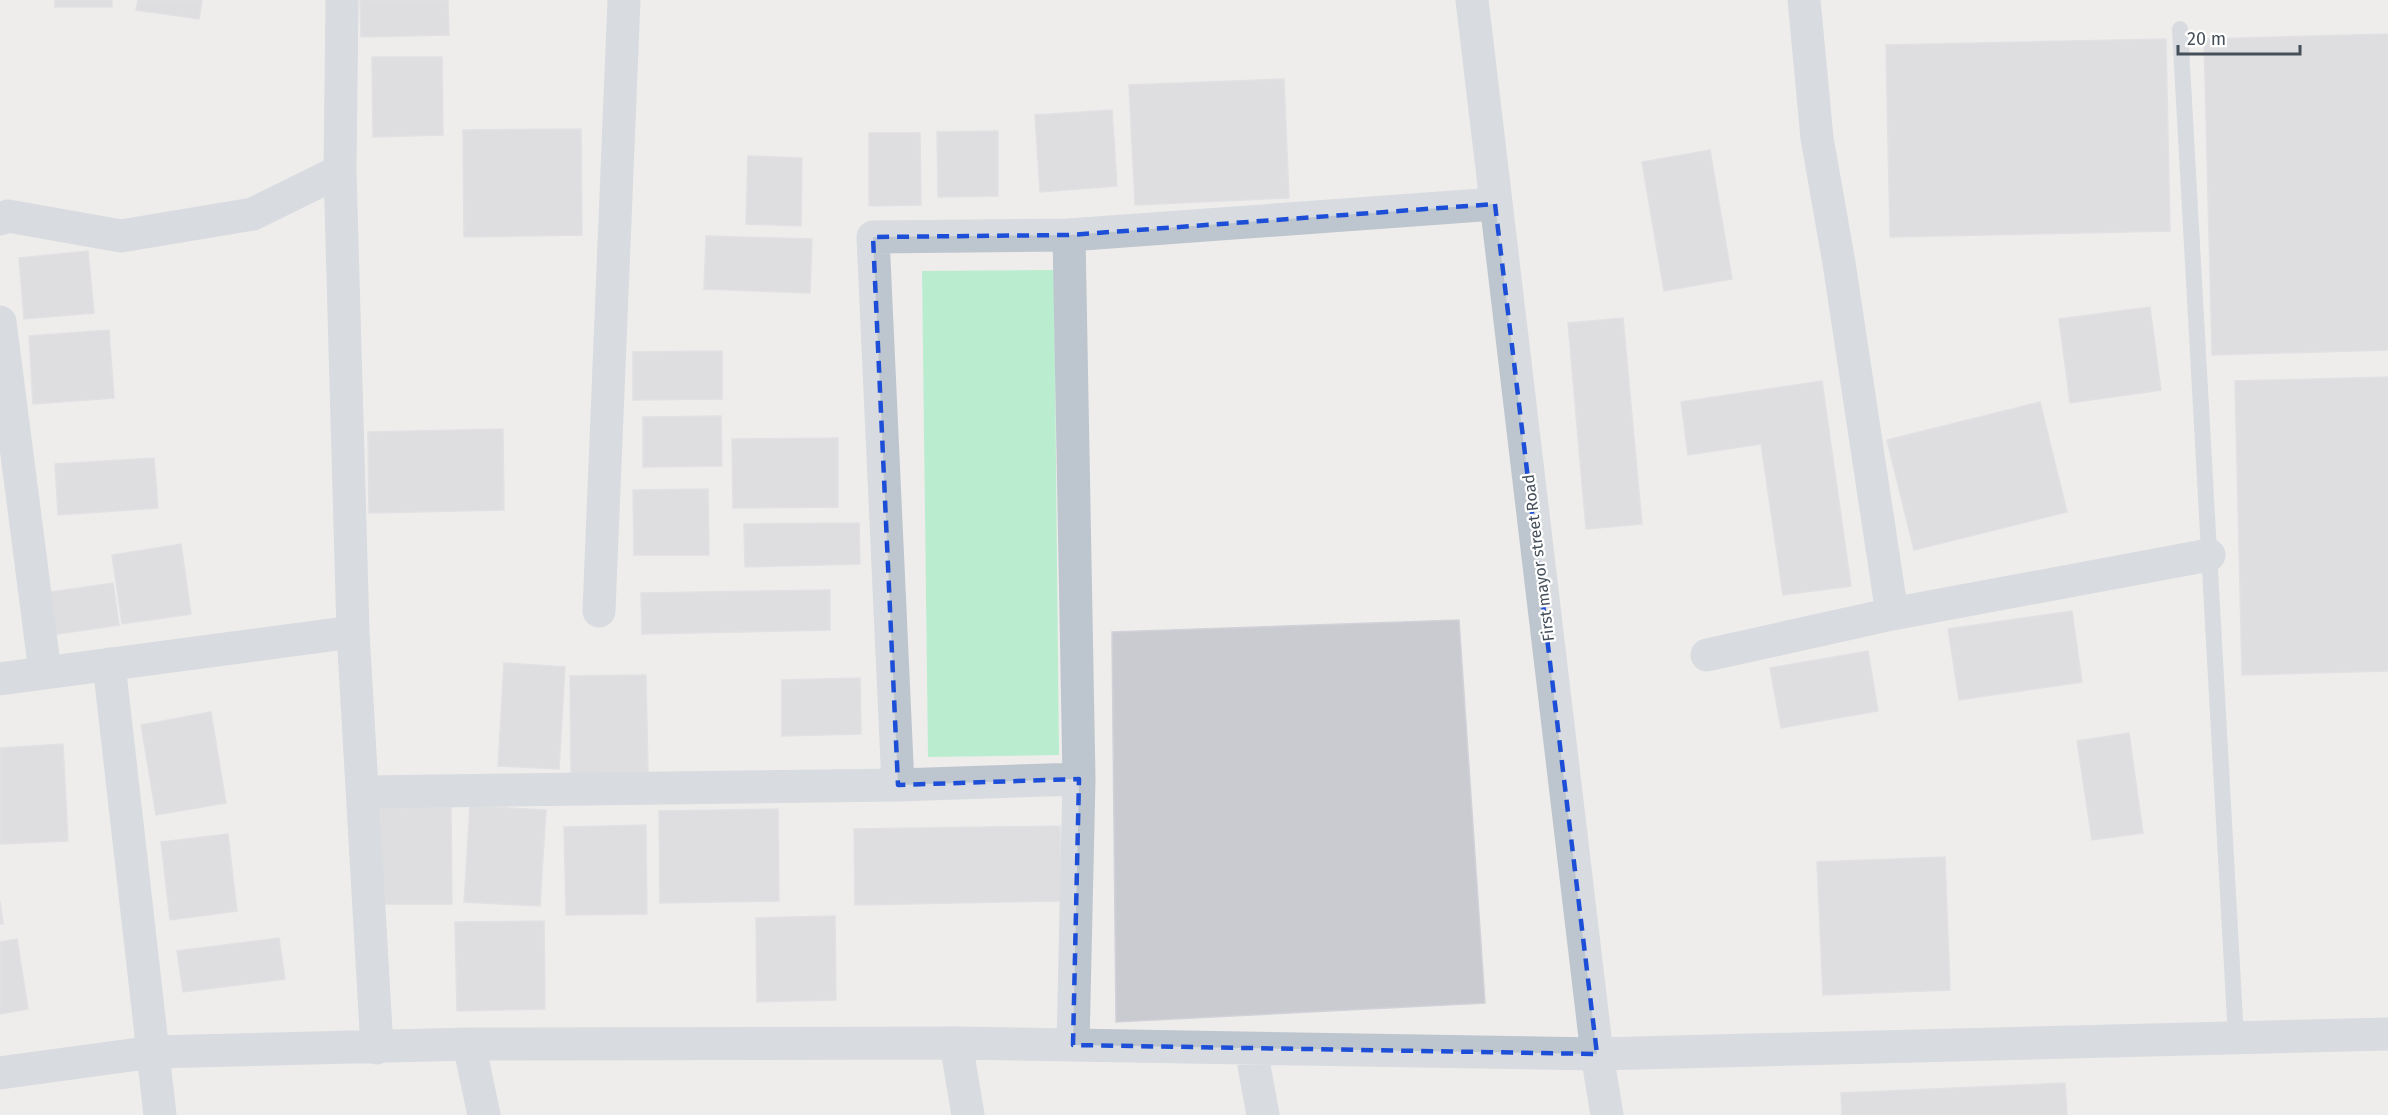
<svg xmlns="http://www.w3.org/2000/svg" width="2388" height="1115" font-family="'Fira Sans',sans-serif">
  <style>
    .green { fill: #baedcf }
    .building { fill: #c9cbd1; stroke: #d0d2d8; stroke-width: 1.5 }
    .lines { fill: none; stroke-linecap: round; stroke-linejoin: round }
    .service { stroke: #bdc6ce; stroke-width: 16 }
    .minor { stroke: #bdc6ce; stroke-width: 33 }
    .tertiary { stroke: #bdc6ce; stroke-width: 33 }
    .marked { fill: none; stroke: #1d4ed8; stroke-width: 4.5; stroke-dasharray: 12 8; stroke-linejoin: round }
    .labels { text-anchor: middle; stroke-width: 4.5; stroke-linejoin: round; paint-order: stroke }
    .street-label { font-size: 16px; fill: #454f59; stroke: #fff }
  </style>
  <rect width="100%" height="100%" fill="#efecec"/>
  <path class="green" d="M1054,270l5,485 -131,2 -6,-486z"/>
  <path class="building" d="M55,0h57v7h-57z
    M138,0h64l-3,19 -63,-9z
    M360,0h88l1,35 -88,2z
    M2388,34v316l-176,5 -8,-316z
    M2166,39l4,192 -280,6 -4,-192z
    M372,57h70l1,78 -70,2z
    M1284,79l5,119 -154,7 -6,-120z
    M1112,110l5,76 -77,6 -5,-77z
    M581,129l1,106 -118,2 -1,-107z
    M998,131v65l-60,1 -1,-65z
    M869,133h51l1,72 -52,1z
    M1710,150l22,129 -68,12 -22,-129z
    M748,156l54,2 -1,68 -55,-2z
    M706,236l106,3 -2,54 -106,-4z
    M88,251l6,62 -70,6 -5,-61z
    M2150,307l11,83 -91,13 -11,-84z
    M1623,318l19,206 -56,5 -18,-206z
    M109,330l5,68 -81,6 -4,-68z
    M722,351v48l-89,1v-48z
    M2388,377v294l-146,4 -7,-294z
    M1822,381l29,205 -68,9 -22,-151 -73,11 -7,-53z
    M2040,402l27,110 -153,38 -27,-110z
    M721,416l1,50 -79,1v-50z
    M503,429l1,81 -135,3 -1,-81z
    M838,438v69l-105,1 -1,-69z
    M154,458l4,50 -100,7 -3,-51z
    M708,489l1,66h-75l-1,-65z
    M859,523l1,41 -115,3 -1,-43z
    M181,544l10,70 -69,10 -10,-69z
    M113,583l6,42 -68,10 -7,-42z
    M830,590v40l-188,4 -1,-41z
    M2072,611l10,71 -123,18 -11,-71z
    M1459,620l26,383 -369,19 -4,-390z
    M1868,651l10,60 -97,17 -11,-60z
    M504,663l61,4 -6,102 -61,-3z
    M646,675l2,97 -77,2 -1,-98z
    M860,678l1,56 -79,2v-56z
    M211,712l15,91 -70,12 -15,-90z
    M2129,733l14,100 -51,7 -15,-99z
    M63,744l5,97 -68,3v-96z
    M470,806l76,4 -6,96 -76,-4z
    M451,807l1,97h-70l-2,-96z
    M778,809l1,92 -119,2 -1,-92z
    M646,825l1,89 -81,1 -2,-88z
    M1060,826l1,75 -206,4 -1,-76z
    M228,834l9,77 -67,9 -9,-78z
    M1945,857l5,133 -127,5 -6,-133z
    M0,901l3,23h-3z
    M835,916l1,84 -79,2 -1,-84z
    M544,921l1,88 -88,2 -2,-89z
    M279,938l6,41 -102,13 -6,-41z
    M17,939l11,70 -28,5v-72z
    M2065,1083l2,32h-225l-1,-22z"/>
  <g class="lines">
    <path class="service" d="M2180,29l56,1009"/>
    <path class="minor" d="M342,0l-2,171 13,461 24,416
      M1804,0l13,138 22,125 53,351
      M0,219l8,-3 113,20 132,-22 87,-43
      M0,322l45,350
      M599,611l25,-611
      M1707,655l185,-41 317,-59
      M109,664l51,451
      M0,679l353,-47
      M898,785l181,-6 -10,-544
      M363,792l535,-7 -25,-548 196,-2 426,-31
      M956,1043l12,72
      M469,1044l15,71
      M1073,1045l6,-266
      M1251,1049l12,66
      M0,1073l153,-21 316,-8 487,-1 641,11 791,-20"/>
    <path class="tertiary" d="M1472,0l125,1054 10,61"/>
  </g>
  <path d="M0 0H2388V1115H0ZM1495,204l102,850 -524,-9 6,-266 -181,6 -25,-548 196,-2z" fill="#efecec" fill-opacity=".55" fill-rule="evenodd"/>
  <path class="marked" d="M1495,204l102,850 -524,-9 6,-266 -181,6 -25,-548 196,-2z"/>
  <g class="labels">
    <g class="street-label">
      <text transform="translate(1538 558) rotate(-97)" y="6">First mayor street Road</text>
    </g>
  </g>
  <path d="M2178 45v9h122v-9" fill="none" stroke="#454f59" stroke-width="3"/>
  <text x="2187" y="45" font-size="18" fill="#454f59" stroke="#ffffff" stroke-width="4.5" paint-order="stroke">20 m</text>
</svg>
